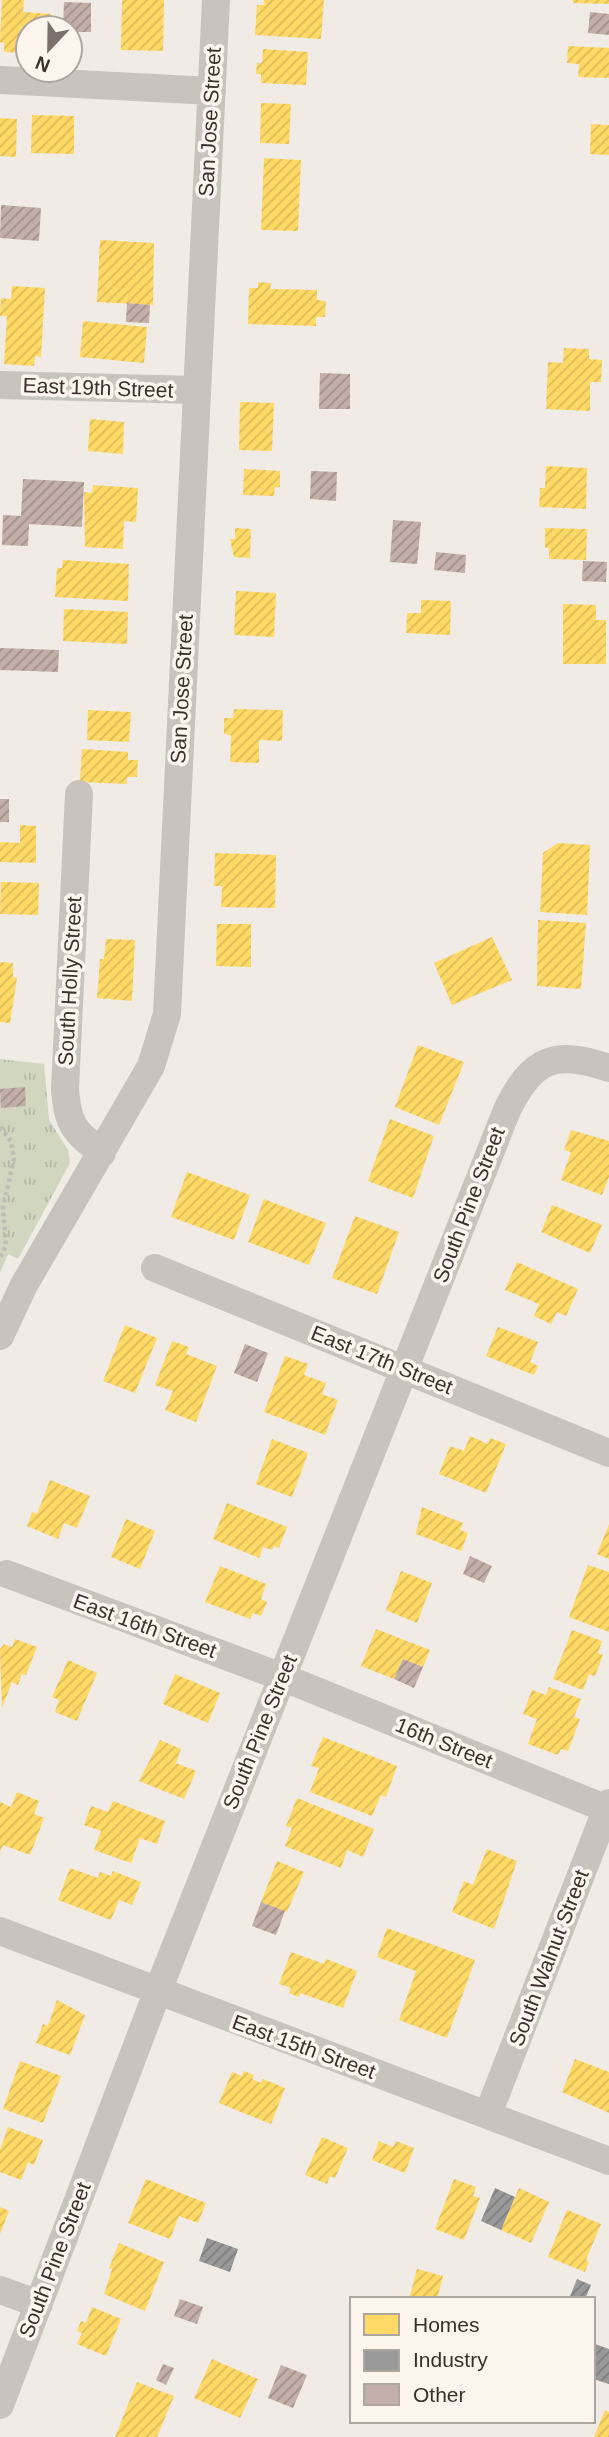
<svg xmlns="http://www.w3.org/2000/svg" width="609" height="2437" font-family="Helvetica,sans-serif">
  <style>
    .park { fill: url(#park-tufts) }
    .homes { fill: url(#homes-hatch) }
    .industry { fill: url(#industry-hatch) }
    .building { fill: url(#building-hatch) }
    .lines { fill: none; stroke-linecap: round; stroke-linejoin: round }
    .path { stroke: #c2bbb6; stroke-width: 4.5; stroke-dasharray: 3.5 3.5; stroke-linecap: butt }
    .minor { stroke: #c9c3be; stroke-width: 28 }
    .labels { text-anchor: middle; stroke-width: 7; stroke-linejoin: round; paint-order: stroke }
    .street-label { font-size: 21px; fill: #3b302b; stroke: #fbf5ee }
  </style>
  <defs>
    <pattern id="park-tufts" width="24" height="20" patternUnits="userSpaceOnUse" patternTransform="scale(1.75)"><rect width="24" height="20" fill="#d1d6bf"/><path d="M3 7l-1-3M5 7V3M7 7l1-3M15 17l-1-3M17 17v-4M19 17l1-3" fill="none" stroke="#b4b8a4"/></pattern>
    <pattern id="homes-hatch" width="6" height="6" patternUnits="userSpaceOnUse" patternTransform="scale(1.75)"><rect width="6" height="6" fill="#ffd966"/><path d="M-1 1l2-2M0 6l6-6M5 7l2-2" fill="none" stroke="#dbbb59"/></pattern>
    <pattern id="industry-hatch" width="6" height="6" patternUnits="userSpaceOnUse" patternTransform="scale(1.75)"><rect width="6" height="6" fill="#999"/><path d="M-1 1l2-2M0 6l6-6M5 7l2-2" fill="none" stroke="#7e7d7d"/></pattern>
    <pattern id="building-hatch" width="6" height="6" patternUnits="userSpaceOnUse" patternTransform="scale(1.75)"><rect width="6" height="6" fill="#c3afa7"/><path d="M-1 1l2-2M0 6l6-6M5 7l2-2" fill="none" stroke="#a08f88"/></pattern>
  </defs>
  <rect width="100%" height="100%" fill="#f0ebe5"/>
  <path class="park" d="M0,1059l44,5 5,56 19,30 2,13 -52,96 -10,-5 -8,19z"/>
  <path class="homes" d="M2,0h22l-1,12 28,2 -1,14h-22v18h-3l-1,7 -20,-1v-9l-4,-1z
    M122,0h42l-1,51 -42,-1z
    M264,0h60l-3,39 -66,-4 2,-30h7z
    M573,0h36v4l-36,-1z
    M568,46l41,2v30l-31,-1 1,-13 -12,-1z
    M263,49l45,3 -2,33 -45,-2v-9h-5l1,-11h5z
    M261,103l30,1 -2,40 -29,-1z
    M32,115l42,1v38l-43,-1z
    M0,118l17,1 -1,38 -16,-1z
    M591,124l18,1v30l-19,-1z
    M264,158l37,2 -3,71 -37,-1z
    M100,240l54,3 -1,62 -56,-3z
    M258,282l13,1 -1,6 47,1v10l9,1 -1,16h-9v9l-68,-2 1,-36h9z
    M12,286l33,2 -4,69 -6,-1 -1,10 -30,-2 3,-48h-7l1,-18 10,1z
    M83,321l64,6 -3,36 -64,-6z
    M564,348l25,1v10l13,1 -1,22h-11v29l-44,-2 2,-47 15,1z
    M240,402l34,1 -2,48 -33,-1z
    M90,419l34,3 -1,32 -35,-3z
    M546,466l41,2 -1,41 -47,-2 1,-19h5z
    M244,469l36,2v16h-5l-1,9 -31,-1z
    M93,485l45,3 -2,34 -12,-1 -1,28 -38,-2 -1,-55 8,1z
    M235,528l16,1 -1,29 -16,-1 -4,-18h5z
    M545,528l42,1 -1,31 -37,-1v-11h-4z
    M63,560l66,4 -1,37 -73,-4 2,-29h5z
    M236,591l40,2 -2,44 -40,-2z
    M421,600l30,1 -1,34 -44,-2 1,-20h14z
    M563,604l33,1v15h10v44h-43z
    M64,609l64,3 -1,32 -64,-3z
    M234,709l49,1 -1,31 -23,-1v23l-29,-1 1,-27 -7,-1v-16h9z
    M88,710l43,2 -2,30 -42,-2z
    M82,749l46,3v8h10l-1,17h-10v7l-47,-2z
    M20,825l16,1v37l-36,-1v-20l20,1z
    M558,843l32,2 -3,70 -47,-3 3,-59z
    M215,853l61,2 -1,53 -54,-1 1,-21h-8z
    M1,882l38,1 -1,32 -38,-1z
    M538,920l48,3 -5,66 -44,-3z
    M217,924h34v43l-35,-1z
    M492,937l20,43 -60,25 -18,-42z
    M106,939l29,1 -3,61 -35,-3 3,-39h4z
    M0,962l13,1v14l4,1 -7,45 -10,-1z
    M418,1045l46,17 -25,63 -44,-18z
    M390,1119l44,17 -21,62 -45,-17z
    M571,1130l38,11v36l-7,18 -41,-15 10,-28 -7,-2z
    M187,1172l63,23 -16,45 -63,-23z
    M264,1199l62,24 -17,42 -61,-23z
    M552,1205l50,20 -12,28 -49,-21z
    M355,1216l44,16 -22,62 -45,-16z
    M517,1262l61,27 -12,27 -9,-4 -6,12 -17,-8 5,-12 -34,-14z
    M125,1325l32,13 -22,55 -32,-12z
    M498,1327l40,15 -8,20 8,4 -4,9 -48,-19z
    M172,1341l17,6 -3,7 31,12 -21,56 -31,-12 8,-19 -18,-6z
    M285,1356l23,8 -4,11 22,8 -4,11 16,6 -13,35 -61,-23z
    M470,1436l18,8 2,-6 16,6 -20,49 -47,-19 11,-28 14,5z
    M272,1439l36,14 -16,44 -36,-13z
    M50,1480l40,16 -13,32 -13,-5 -6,16 -31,-13 5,-14 5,2z
    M227,1503l60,24 -8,21 -5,-2 -2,4 -9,-3 -4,11 -46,-19z
    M422,1507l41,16 -3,7 8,3 -7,18 -45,-17z
    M126,1519l29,12 -15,38 -29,-12z
    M609,1524v35l-12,-5z
    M588,1565l21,7v60l-40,-15z
    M220,1566l46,18 -5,15 6,3 -6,14 -8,-3 -3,6 -45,-17z
    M401,1571l31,12 -15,40 -31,-13z
    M376,1629l54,21 -7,17 -20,-8 -9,20 -33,-13z
    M572,1630l30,11 -4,12 5,2 -8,21 -6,-2 -6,16 -30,-11z
    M15,1639l22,8 -11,28 -4,-1 -4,11 -6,-3 -10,26 -2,-59 4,-5 8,3z
    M68,1660l29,13 -20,48 -22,-9 4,-12 -7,-3z
    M175,1674l45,19 -12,30 -45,-19z
    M549,1687l32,12 -7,18 6,2 -12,32 -7,-2 -3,6 -30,-11 9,-25 -14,-5 9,-24 14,5z
    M323,1737l74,29 -11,31 -5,-2 -9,21 -62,-24 9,-24 -8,-2z
    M160,1740l21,9 -5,14 20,8 -12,28 -45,-18z
    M17,1792l22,9 -5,13 10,4 -14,37 -27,-10 -3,7v-50l11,5z
    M297,1798l77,31 -11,28 -16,-7 -6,18 -56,-22 7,-18 -6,-2z
    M113,1801l52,20 -8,23 -17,-6 -9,25 -37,-13 7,-19 -17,-6 7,-19 17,6z
    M487,1849l30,12 -23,68 -42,-17 12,-31 9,4z
    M277,1861l27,11 -17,40 -26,-10z
    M70,1868l28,10 2,-6 11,4 2,-5 28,11 -9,23 -13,-5 -8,20 -53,-20z
    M387,1928l88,32 -28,78 -48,-18 17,-49 -39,-14z
    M291,1952l33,12 2,-5 31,12 -14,37 -43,-15 -1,4 -10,-4 2,-5 -12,-4z
    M57,2000l28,15 -15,40 -34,-12 7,-19 5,2z
    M575,2059l34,13v41l-47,-21z
    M20,2061l41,15 -18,47 -40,-14z
    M244,2071l10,4 -2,4 9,4 2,-4 22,9 -14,36 -52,-21 13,-31 10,4z
    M8,2127l35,13 -9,25 -6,-3 -7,18 -21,-8v-22z
    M322,2137l26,11 -13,30 -5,-2 -3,8 -22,-9z
    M379,2141l14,6 3,-6 18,7 -9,25 -33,-13z
    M146,2179l60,24 -8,20 -19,-7 -9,23 -42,-16z
    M454,2179l22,8 -3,9 7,2 -16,42 -29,-11z
    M519,2188l30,14 -18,41 -30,-13z
    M0,2207l9,4 -9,23z
    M567,2210l34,14 -15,36 3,2 -4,10 -37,-15z
    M119,2243l45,19 -19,49 -41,-17 8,-25 -3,-1z
    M417,2269l26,7 -6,23h-28z
    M92,2307l29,12 -15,37 -29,-12 5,-11 -5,-2 4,-10 5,2z
    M212,2359l46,20 -18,39 -46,-20z
    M137,2382l37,14 -17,41h-42z
    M605,2410l4,2v25h-15z"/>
  <path class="industry" d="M495,2188l20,9 -14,33 -20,-9z
    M207,2238l31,11 -8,23 -31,-11z
    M577,2279l14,6 -6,14h-16z
    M595,2344l14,5v35l-16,-5z"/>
  <path class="building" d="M64,2l27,1v29h-21v-4h-7z
    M590,12l19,2v21l-21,-2z
    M1,205l40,3 -2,33 -39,-3z
    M127,303l23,2 -1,18 -23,-1z
    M320,373l30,1v35h-31z
    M311,471l26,1 -1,29 -26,-2z
    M23,479l61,3 -2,45 -53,-3 -1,22 -26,-1 1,-30 18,1z
    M393,520l28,2 -4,42 -27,-2z
    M436,552l30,3 -1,18 -31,-3z
    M583,561l24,1 -1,20 -24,-1z
    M0,648l59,2 -1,22 -58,-2z
    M0,799h9v23h-9z
    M25,1087l1,19 -25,2 -1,-19z
    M245,1344l23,9 -11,29 -23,-9z
    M470,1556l22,10 -8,17 -21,-9z
    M403,1659l20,8 -9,21 -20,-9z
    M261,1902l24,9 -9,24 -24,-9z
    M180,2299l23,8 -6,17 -23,-8z
    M163,2364l11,4 -8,17 -10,-5z
    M281,2365l26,10 -14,33 -25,-10z"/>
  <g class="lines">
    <path class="path" d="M0,1127l11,14 3,18 -11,48 3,39 -6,12"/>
    <path class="minor" d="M0,80l212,11
      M0,385l196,5
      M79,794l-14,295c3,37 9,42 37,64
      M155,1268l454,185
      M0,1336l24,-51 127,-219 16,-52 49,-1014
      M7,1574l275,103 325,132
      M0,1931l609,230
      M488,2114l121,-311
      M0,2290l39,14
      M0,2405l157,-412 350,-883c25,-51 47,-61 102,-42"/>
  </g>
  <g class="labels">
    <g class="street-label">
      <text transform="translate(210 122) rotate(-87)" y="7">San Jose Street</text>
      <text transform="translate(98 388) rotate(2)" y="7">East 19th Street</text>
      <text transform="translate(182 689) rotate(-87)" y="7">San Jose Street</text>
      <text transform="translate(70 981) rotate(-87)" y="7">South Holly Street</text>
      <text transform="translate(469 1205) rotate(-69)" y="7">South Pine Street</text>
      <text transform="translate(382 1360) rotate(22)" y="7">East 17th Street</text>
      <text transform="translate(145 1626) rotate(20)" y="7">East 16th Street</text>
      <text transform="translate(260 1732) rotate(-68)" y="7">South Pine Street</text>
      <text transform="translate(444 1743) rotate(22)" y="7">16th Street</text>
      <text transform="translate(549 1958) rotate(-69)" y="7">South Walnut Street</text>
      <text transform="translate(304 2047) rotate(20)" y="7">East 15th Street</text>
      <text transform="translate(55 2260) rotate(-69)" y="7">South Pine Street</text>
    </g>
  </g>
  <rect x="350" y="2297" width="245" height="126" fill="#fbf5ee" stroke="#aea6a0" stroke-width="2"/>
  <rect x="364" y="2314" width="35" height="21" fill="#ffd966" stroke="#aea6a0" stroke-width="2"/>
  <text x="413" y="2332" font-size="21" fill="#3b302b">Homes</text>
  <rect x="364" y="2350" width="35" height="21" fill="#999999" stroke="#aea6a0" stroke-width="2"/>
  <text x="413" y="2367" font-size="21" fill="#3b302b">Industry</text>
  <rect x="364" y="2384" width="35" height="21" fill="#c3afa7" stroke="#aea6a0" stroke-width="2"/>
  <text x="413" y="2402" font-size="21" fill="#3b302b">Other</text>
  <g transform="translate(49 49) rotate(202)"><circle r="33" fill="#fbf5ee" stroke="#aea6a0" stroke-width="2"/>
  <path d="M0-5L12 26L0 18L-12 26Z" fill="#7a716c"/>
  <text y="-10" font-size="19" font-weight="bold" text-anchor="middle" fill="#3b302b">N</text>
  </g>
</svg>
